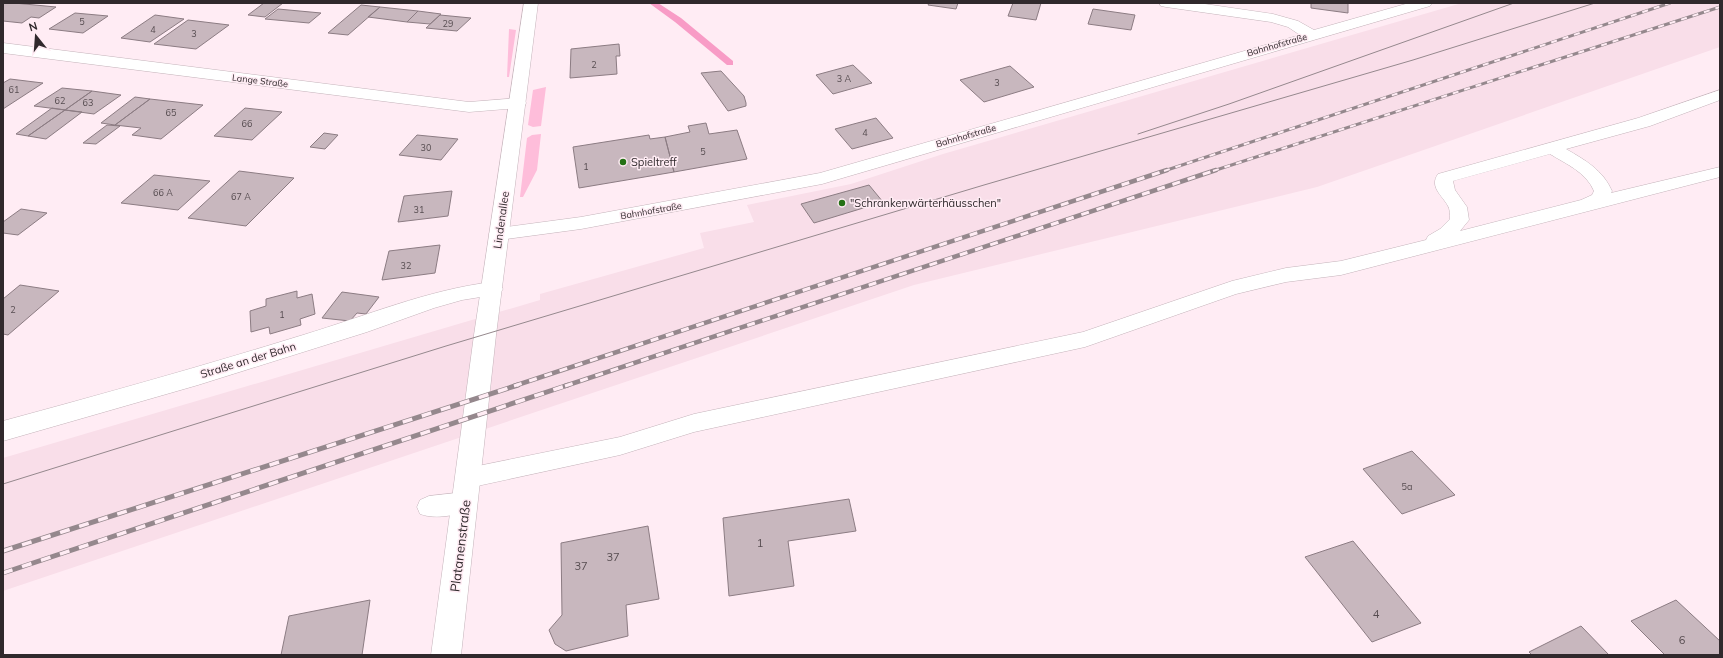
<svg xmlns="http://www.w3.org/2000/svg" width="1723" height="658" font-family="Mulish,sans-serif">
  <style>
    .built { fill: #f9dee9 }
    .green { fill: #febdda }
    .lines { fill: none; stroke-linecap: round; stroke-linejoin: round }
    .stream { fill: #f89cc6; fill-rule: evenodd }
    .building { fill: #c8b7be; stroke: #8c7c83 }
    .service-casing { stroke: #c4b3ba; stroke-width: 1 }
    .minor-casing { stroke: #c4b3ba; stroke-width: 1 }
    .tertiary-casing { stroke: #c4b3ba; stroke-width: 1 }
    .service { fill: #fff; fill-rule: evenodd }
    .minor { fill: #fff; fill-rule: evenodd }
    .tertiary { fill: #fff; fill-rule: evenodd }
    .tram { stroke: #95888d; stroke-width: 1 }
    .rail-far2-casing { stroke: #95888d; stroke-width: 3 }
    .rail-far1-casing { stroke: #95888d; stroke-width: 4.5 }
    .rail-casing { stroke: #95888d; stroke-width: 5 }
    .rail-far2 { stroke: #ffecf4; stroke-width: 2; stroke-dasharray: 6; stroke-linecap: butt }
    .rail-far1 { stroke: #ffecf4; stroke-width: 3; stroke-dasharray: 8; stroke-linecap: butt }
    .rail { stroke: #ffecf4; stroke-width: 3.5; stroke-dasharray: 10; stroke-linecap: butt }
    .poi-dot { fill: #247115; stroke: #ffecf4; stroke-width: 1.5 }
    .labels { text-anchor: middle; stroke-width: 3; stroke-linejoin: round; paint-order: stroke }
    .number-label { font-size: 9px; fill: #564c50 }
    .far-street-label { font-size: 9px; fill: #30292c; stroke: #ffecf4 }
    .poi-label { font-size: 11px; fill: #30292c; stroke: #ffecf4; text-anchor: start }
    .street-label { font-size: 11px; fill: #30292c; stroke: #ffecf4 }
    .near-number-label { font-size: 11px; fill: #564c50 }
    .near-street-label { font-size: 13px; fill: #30292c; stroke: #ffecf4 }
  </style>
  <rect width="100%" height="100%" fill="#ffecf4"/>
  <path class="built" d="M1462,3h258v44l-403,140 -403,98 -911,306v-133l537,-158v-6l164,-46 -4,-15 54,-11 -7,-17 104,-21 92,-30z"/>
  <path class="green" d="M509,29l7,1 -7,47h-2z
    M546,87l-5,39 -8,1 -5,-2 5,-35z
    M541,134l-4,36 -14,27h-3l7,-59 5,-3z"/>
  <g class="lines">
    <path class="stream" d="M649,3h9l23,15 52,43v4h-6l-52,-43z"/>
  </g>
  <path class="building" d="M3,3h11l42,4 -17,11 -8,-1 -9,6 -19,-2z
    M264,3h19l-18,14 -17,-2z
    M929,3h29l-2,6 -28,-4z
    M1013,3h28l-5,17 -28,-4z
    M1311,3h37v10l-37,-5z
    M361,5l19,2 -32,28 -20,-2z
    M380,7l38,4 -11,11 -39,-5z
    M278,9l43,4 -12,10 -44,-4z
    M1093,9l42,6 -4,15 -43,-6z
    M418,11l23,3 -11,10 -23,-2z
    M75,13l33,3 -25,17 -34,-4z
    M155,15l29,4 -34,23 -29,-4z
    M440,15l31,3 -14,13 -31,-3z
    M188,20l41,5 -33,24 -42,-5z
    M619,44l1,12h-4l1,18 -47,4 1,-29z
    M853,65l19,18 -39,11 -17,-19z
    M1010,66l24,21 -50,15 -24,-22z
    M721,71l23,25 2,7v3l-18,5 -27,-38z
    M10,79l33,4 -40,26v-26z
    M62,88l30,3 -27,19 -31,-4z
    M92,91l29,4 -27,19 -29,-4z
    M135,97l15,2 -35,26 -14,-2z
    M150,99l53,6 -42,34 -29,-4 9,-7 -26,-3z
    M52,108l13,2 -37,26 -12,-2z
    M245,108l37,4 -30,28 -38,-4z
    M65,110l17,2 -36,27 -18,-3z
    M876,118l17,20 -41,11 -17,-20z
    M706,123l3,11 28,-4 10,29 -73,13 -9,-35 25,-5 -2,-6z
    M107,125l13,1 -24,18 -13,-1z
    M324,133l14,2 -13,14 -15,-2z
    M417,135l41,4 -17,21 -42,-5z
    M649,135l1,4 15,-2 9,35 -95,16 -6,-41z
    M239,171l55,7 -48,48 -58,-8z
    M154,175l56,6 -32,29 -57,-7z
    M869,185l14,17 -69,21 -13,-19z
    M452,191l-4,25 -50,6 6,-26z
    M21,209l26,4 -29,22 -15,-2v-11z
    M440,245l-5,28 -53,7 7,-29z
    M20,285l39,6 -51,44 -5,-1v-35z
    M297,291v7l15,-4 3,20 -15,5 1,6 -31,9 -1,-7 -18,5 -1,-21 16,-5v-7z
    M342,292l37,5 -13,17 -9,-1 -7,8 -28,-3z
    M1412,451l43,44 -53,19 -39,-45z
    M849,499l7,32 -68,10 6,45 -65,10 -6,-78z
    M648,526l11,73 -33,6 2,31 -62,15 -11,-7 -6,-14 13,-15 -1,-72z
    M1353,541l68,82 -49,19 -67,-85z
    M370,600l-8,55h-81l8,-39z
    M1676,600l44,41v14h-55l-34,-34z
    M1581,626l28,29h-77l-3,-3z"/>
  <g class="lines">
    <g class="service-casing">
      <path id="service" d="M1720,90v10l-70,26 -84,23c19,11 37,21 46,42l-1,2 109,-26v10l-379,98 -55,7 -50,12 -151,53 -391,85 -74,23 -152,33 -9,-3 -3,-7 3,-7 9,-3 152,-31 74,-23 389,-82 149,-51 54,-13 55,-7 85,-21 2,-4 12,-7 10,-10c0,-4 0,-10 -2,-13 -6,-11 -19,-19 -10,-32l200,-56zM1550,154c16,10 36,18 44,37l-2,4 -11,5 -121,31 9,-11 -2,-13 -12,-17 -2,-9z
        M465,492l9,3 3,7 -3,7c-16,6 -38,11 -54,5l-3,-7 3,-7 9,-4z"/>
    </g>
    <g class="minor-casing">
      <path id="minor" d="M1159,3h39l75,11 25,7 16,9 95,-27h23l-2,3 -608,178 -241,45 -82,11 -7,-1 -3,-5 3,-5 7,-1 82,-11 239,-44 480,-138 -12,-8 -17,-5 -105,-15 -5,-1z
        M3,43l466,59 49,-4 6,1 2,4 -2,4 -6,1 -49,4 -466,-59z
        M492,282l7,2 4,5 -4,5 -37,6 -28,8 -67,24 -169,53 -195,56v-20c100,-27 200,-55 300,-86 63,-19 124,-45 189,-53z"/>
    </g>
    <g class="tertiary-casing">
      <path id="tertiary" d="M524,3h14l-42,332 -35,320h-30l43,-320z"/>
    </g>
    <use href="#service" class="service"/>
    <use href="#minor" class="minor"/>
    <use href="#tertiary" class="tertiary"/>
    <path class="tram" d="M1138,134l91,-30 285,-101
      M3,484l443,-138 538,-161 429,-125 182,-57"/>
    <g class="rail-far2-casing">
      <path id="rail-far2" d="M1164,171l506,-168
        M1213,171l507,-164"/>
    </g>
    <g class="rail-far1-casing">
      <path id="rail-far1" d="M514,386l653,-216
        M565,386l651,-216"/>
    </g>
    <g class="rail-casing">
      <path id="rail" d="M3,551l515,-166
        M3,573l565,-188"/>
    </g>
    <use href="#rail-far2" class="rail-far2"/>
    <use href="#rail-far1" class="rail-far1"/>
    <use href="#rail" class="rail"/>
  </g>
  <g class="poi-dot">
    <circle cx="623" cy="162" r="4"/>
    <circle cx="842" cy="203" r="4"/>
  </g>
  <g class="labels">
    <g class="number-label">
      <text x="82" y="25">5</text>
      <text x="448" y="27">29</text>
      <text x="153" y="33">4</text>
      <text x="194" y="37">3</text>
      <text x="594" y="68">2</text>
      <text x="844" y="82">3 A</text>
      <text x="997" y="86">3</text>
      <text x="14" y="93">61</text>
      <text x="60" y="104">62</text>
      <text x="88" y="106">63</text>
      <text x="171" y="116">65</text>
      <text x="247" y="127">66</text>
      <text x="865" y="136">4</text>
      <text x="426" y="151">30</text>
      <text x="703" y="155">5</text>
      <text x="586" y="170">1</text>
      <text x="163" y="196">66 A</text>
      <text x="241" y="200">67 A</text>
      <text x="419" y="213">31</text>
      <text x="406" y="269">32</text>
      <text x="13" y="313">2</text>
      <text x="282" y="318">1</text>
      <text x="1407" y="490">5a</text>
    </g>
    <g class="far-street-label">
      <text transform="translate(1277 45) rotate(-16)" y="3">Bahnhofstraße</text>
      <text transform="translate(260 81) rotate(7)" y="3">Lange Straße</text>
      <text transform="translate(966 136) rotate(-16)" y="3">Bahnhofstraße</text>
      <text transform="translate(651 211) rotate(-10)" y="3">Bahnhofstraße</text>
    </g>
    <g class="poi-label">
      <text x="631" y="166">Spieltreff</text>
      <text x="850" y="207">"Schrankenwärterhäusschen"</text>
    </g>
    <g class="street-label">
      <text transform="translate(501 220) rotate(-82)" y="4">Lindenallee</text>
      <text transform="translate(248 360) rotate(-17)" y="4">Straße an der Bahn</text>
    </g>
    <g class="near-number-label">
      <text x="760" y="547">1</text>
      <text x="613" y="561">37</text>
      <text x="581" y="570">37</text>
      <text x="1376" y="618">4</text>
      <text x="1682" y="644">6</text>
    </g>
    <g class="near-street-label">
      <text transform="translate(460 546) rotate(-83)" y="5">Platanenstraße</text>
    </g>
  </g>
  <rect width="1723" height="658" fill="none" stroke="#30292c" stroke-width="8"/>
  <g transform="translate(36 36) rotate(343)" stroke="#ffecf4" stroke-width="3" paint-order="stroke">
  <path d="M0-3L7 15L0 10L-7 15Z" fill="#30292c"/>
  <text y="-6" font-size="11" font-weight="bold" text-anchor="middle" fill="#30292c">N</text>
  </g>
</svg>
